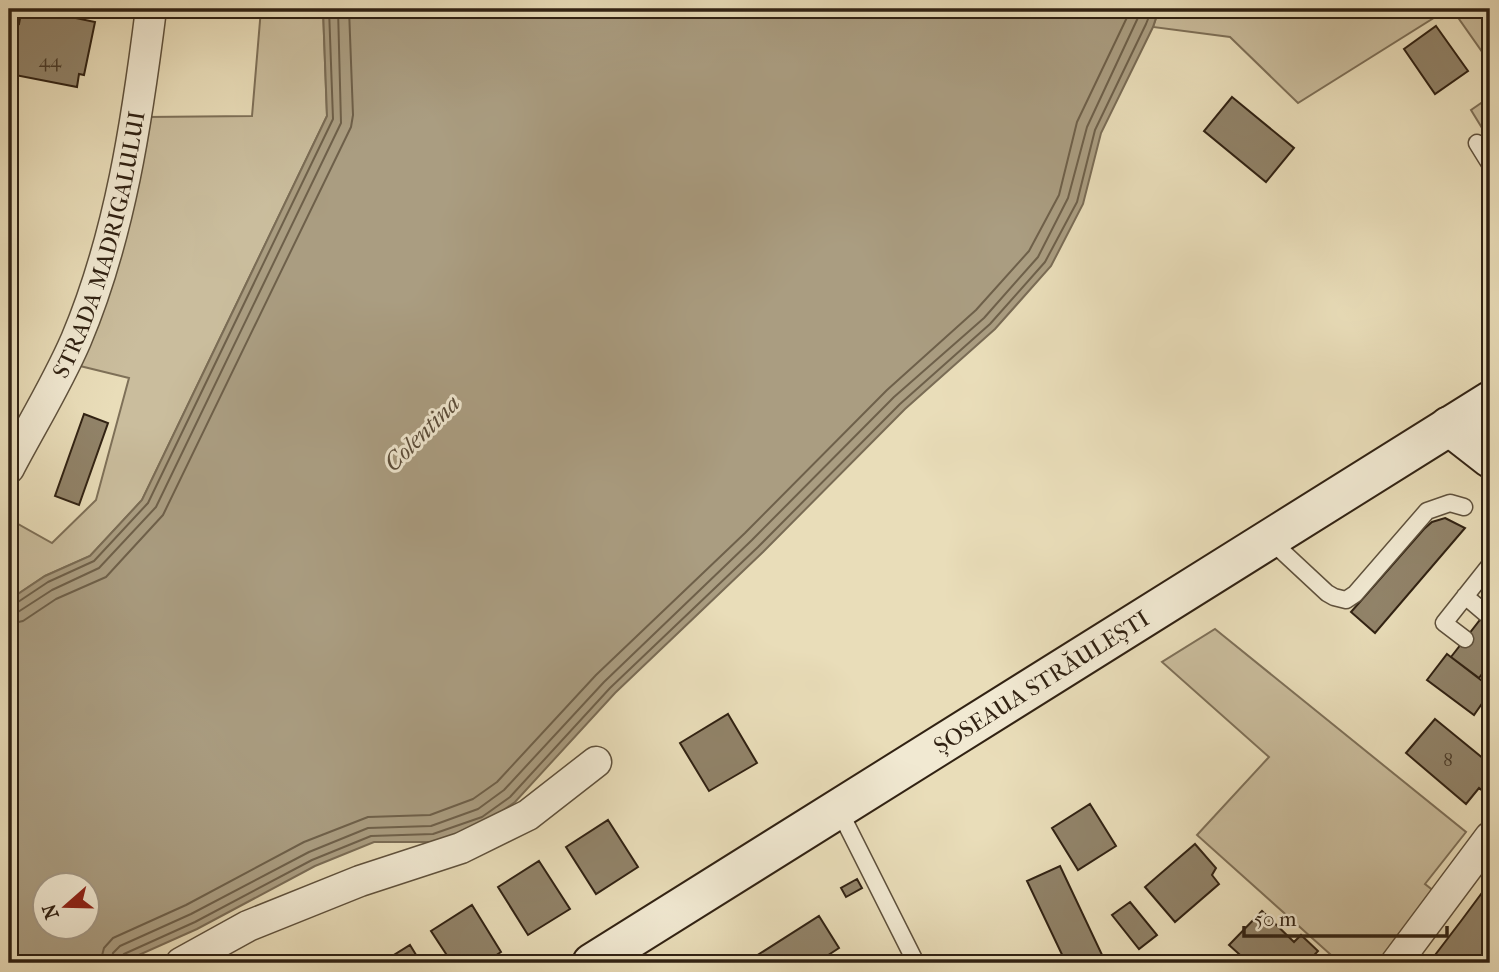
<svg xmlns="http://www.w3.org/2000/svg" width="1499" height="972" font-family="'IM FELL French Canon',serif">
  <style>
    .green { fill: #cabd9d; stroke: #7e7058; stroke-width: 2 }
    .water { fill: #aa9d81; stroke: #7a6c55; stroke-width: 2; fill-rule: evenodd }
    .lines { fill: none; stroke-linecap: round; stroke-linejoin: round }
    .shore { stroke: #6e604a; stroke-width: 2 }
    .building { fill: #918369; stroke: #312213; stroke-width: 2 }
    .lane-casing { stroke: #5f513c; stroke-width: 19 }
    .street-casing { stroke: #5f513c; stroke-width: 33 }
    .secondary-casing { stroke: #312213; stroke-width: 42 }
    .lane { stroke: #f1e9d2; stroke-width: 16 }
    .street { stroke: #f1e9d2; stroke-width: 30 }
    .secondary { stroke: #f1e9d2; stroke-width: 38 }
    .labels { text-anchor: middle; stroke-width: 6; stroke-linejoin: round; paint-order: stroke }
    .number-label { font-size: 19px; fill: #493a28 }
    .street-label { font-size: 23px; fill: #312213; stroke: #f1e9d2 }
    .water-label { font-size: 24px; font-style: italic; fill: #5b4d3a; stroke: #f1e9d2 }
  </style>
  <rect width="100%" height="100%" fill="#e9ddb9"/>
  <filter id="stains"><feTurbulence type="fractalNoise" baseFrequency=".00286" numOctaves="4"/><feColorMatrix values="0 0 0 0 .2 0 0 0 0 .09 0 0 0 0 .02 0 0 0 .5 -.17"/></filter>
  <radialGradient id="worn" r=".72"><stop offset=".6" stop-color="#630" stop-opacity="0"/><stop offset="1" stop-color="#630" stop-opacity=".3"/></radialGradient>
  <path class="green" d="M261,9h62l4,107 -185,384 -52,56 -45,20 -36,24v-81l43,24 44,-43 33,-122 -53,-13 45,-109 25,-139 106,-1z
    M1159,9h289l-150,94 -68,-66 -77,-10z
    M1452,9h38v54z
    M1490,97v44l-19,-31z
    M1215,629l251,203 -41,52 10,8 -52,71h-43l-143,-128 72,-78 -107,-95z"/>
  <path class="water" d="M323,9h836l-6,18 -52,106 -18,71 -32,62 -56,63 -90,80 -142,143 -148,141 -100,109 -30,21 -51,19h-60l-59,24 -118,63 -76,34h-112v-363l36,-24 45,-20 52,-56 185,-384zM46,884h42v42h-42z"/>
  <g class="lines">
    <path class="shore" d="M9,605l6,-1 33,-22 46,-21 54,-58 185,-384 -4,-110
      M9,614l9,-2 34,-22 47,-22 57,-61 185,-384 -3,-114
      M9,624l14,-3 33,-22 50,-22 57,-62 188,-388 2,-12 -4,-106
      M100,963l4,-15 9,-10 73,-33 118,-63 64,-25 62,-2 43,-16 24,-17 99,-107 149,-142 142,-143 89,-80 53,-59 30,-56 18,-73 54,-113
      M111,963l2,-10 7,-7 71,-32 118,-62 59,-24 63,-2 47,-17 26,-19 100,-108 148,-142 142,-143 90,-79 54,-61 30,-59 19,-71 55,-118
      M119,963l1,-5 4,-4 71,-32 117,-62 59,-24 62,-2 49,-17 28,-20 100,-109 148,-141 142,-143 90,-80 55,-62 32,-60 18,-72 51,-106 6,-15"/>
  </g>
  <path class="building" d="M42,11l53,11 -11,53 -5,-1 -2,13 -67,-13 6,-28 -7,-1 2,-23 8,2 2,-11 20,3z
    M1436,26l32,45 -33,23 -31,-45z
    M1232,97l62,51 -28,34 -62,-51z
    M84,414l24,9 -29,82 -24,-9z
    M1445,518l20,10 -90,105 -24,-21 73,-83 8,-7z
    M1490,607v56l-11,15 -28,-21z
    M1447,654l43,33v5l-16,23 -47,-35z
    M728,714l29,49 -48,28 -29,-48z
    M1435,719l55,45v33l-11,-9 -13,16 -60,-51z
    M1090,804l26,42 -38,24 -26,-42z
    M608,820l30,47 -42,27 -30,-47z
    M1195,844l21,24 -4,7 7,9 -44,38 -30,-35z
    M539,861l31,48 -42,26 -30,-48z
    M1060,866l44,93 -8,4h-30l-39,-82z
    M857,879l5,9 -16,9 -5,-9z
    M1490,882v81h-61l32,-42z
    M1130,902l27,33 -18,14 -27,-34z
    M472,905l29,47 -17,11h-32l-21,-32z
    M1262,911l32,31 7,-7 17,16 -11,12h-16l-8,-7 -7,7h-27l-20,-18z
    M819,916l20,32 -23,15h-71z
    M410,945l11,18h-40z"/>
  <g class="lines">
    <g class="lane-casing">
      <path id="lane" d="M1477,143l13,21
        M1269,539l58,54 7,4 12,3 9,-6 72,-83 23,-8 14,4
        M1465,596l20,17
        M1465,639l-21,-16 46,-58
        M838,808l78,155"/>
    </g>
    <g class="street-casing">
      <g id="street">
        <path id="s1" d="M9,468c22,-42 48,-84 67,-128 44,-104 61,-219 75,-331"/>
        <path d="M181,963l67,-37 112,-45 101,-33 67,-33 68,-53"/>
        <path d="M1396,963l94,-126"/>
      </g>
    </g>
    <g class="secondary-casing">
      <g id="secondary">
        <path d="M1449,426l41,32"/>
        <path id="s2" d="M592,963l898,-562"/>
      </g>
    </g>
    <use href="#lane" class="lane"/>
    <use href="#street" class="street"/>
    <use href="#secondary" class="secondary"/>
  </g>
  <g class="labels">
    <g class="number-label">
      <text x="50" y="67">44</text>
      <text x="1448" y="766">8</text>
    </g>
    <g class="street-label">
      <text dy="8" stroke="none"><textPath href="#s1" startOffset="243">STRADA MADRIGALULUI</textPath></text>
      <text dy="8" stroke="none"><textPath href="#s2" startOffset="530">ȘOSEAUA STRĂULEȘTI</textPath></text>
    </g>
    <g class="water-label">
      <text transform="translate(422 433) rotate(-45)" y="8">Colentina</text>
    </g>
  </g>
  <rect width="1499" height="972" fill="none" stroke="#e9ddb9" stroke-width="35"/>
  <rect x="10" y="10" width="1478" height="951" fill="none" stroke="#312213" stroke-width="3.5"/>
  <rect x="18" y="18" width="1464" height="937" fill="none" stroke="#312213" stroke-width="2"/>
  <g transform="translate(66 906) rotate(250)"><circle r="33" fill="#f1e9d2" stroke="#a49986" stroke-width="2"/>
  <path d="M0-5L12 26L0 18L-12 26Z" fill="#8f2418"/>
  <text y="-10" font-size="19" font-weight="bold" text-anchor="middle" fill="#312213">N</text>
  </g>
  <path d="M1244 926v10h203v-10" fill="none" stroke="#312213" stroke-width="3.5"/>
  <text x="1254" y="926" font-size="21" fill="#312213" stroke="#f1e9d2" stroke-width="5" paint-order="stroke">50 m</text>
  <rect width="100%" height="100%" filter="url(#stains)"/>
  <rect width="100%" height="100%" fill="url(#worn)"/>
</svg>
